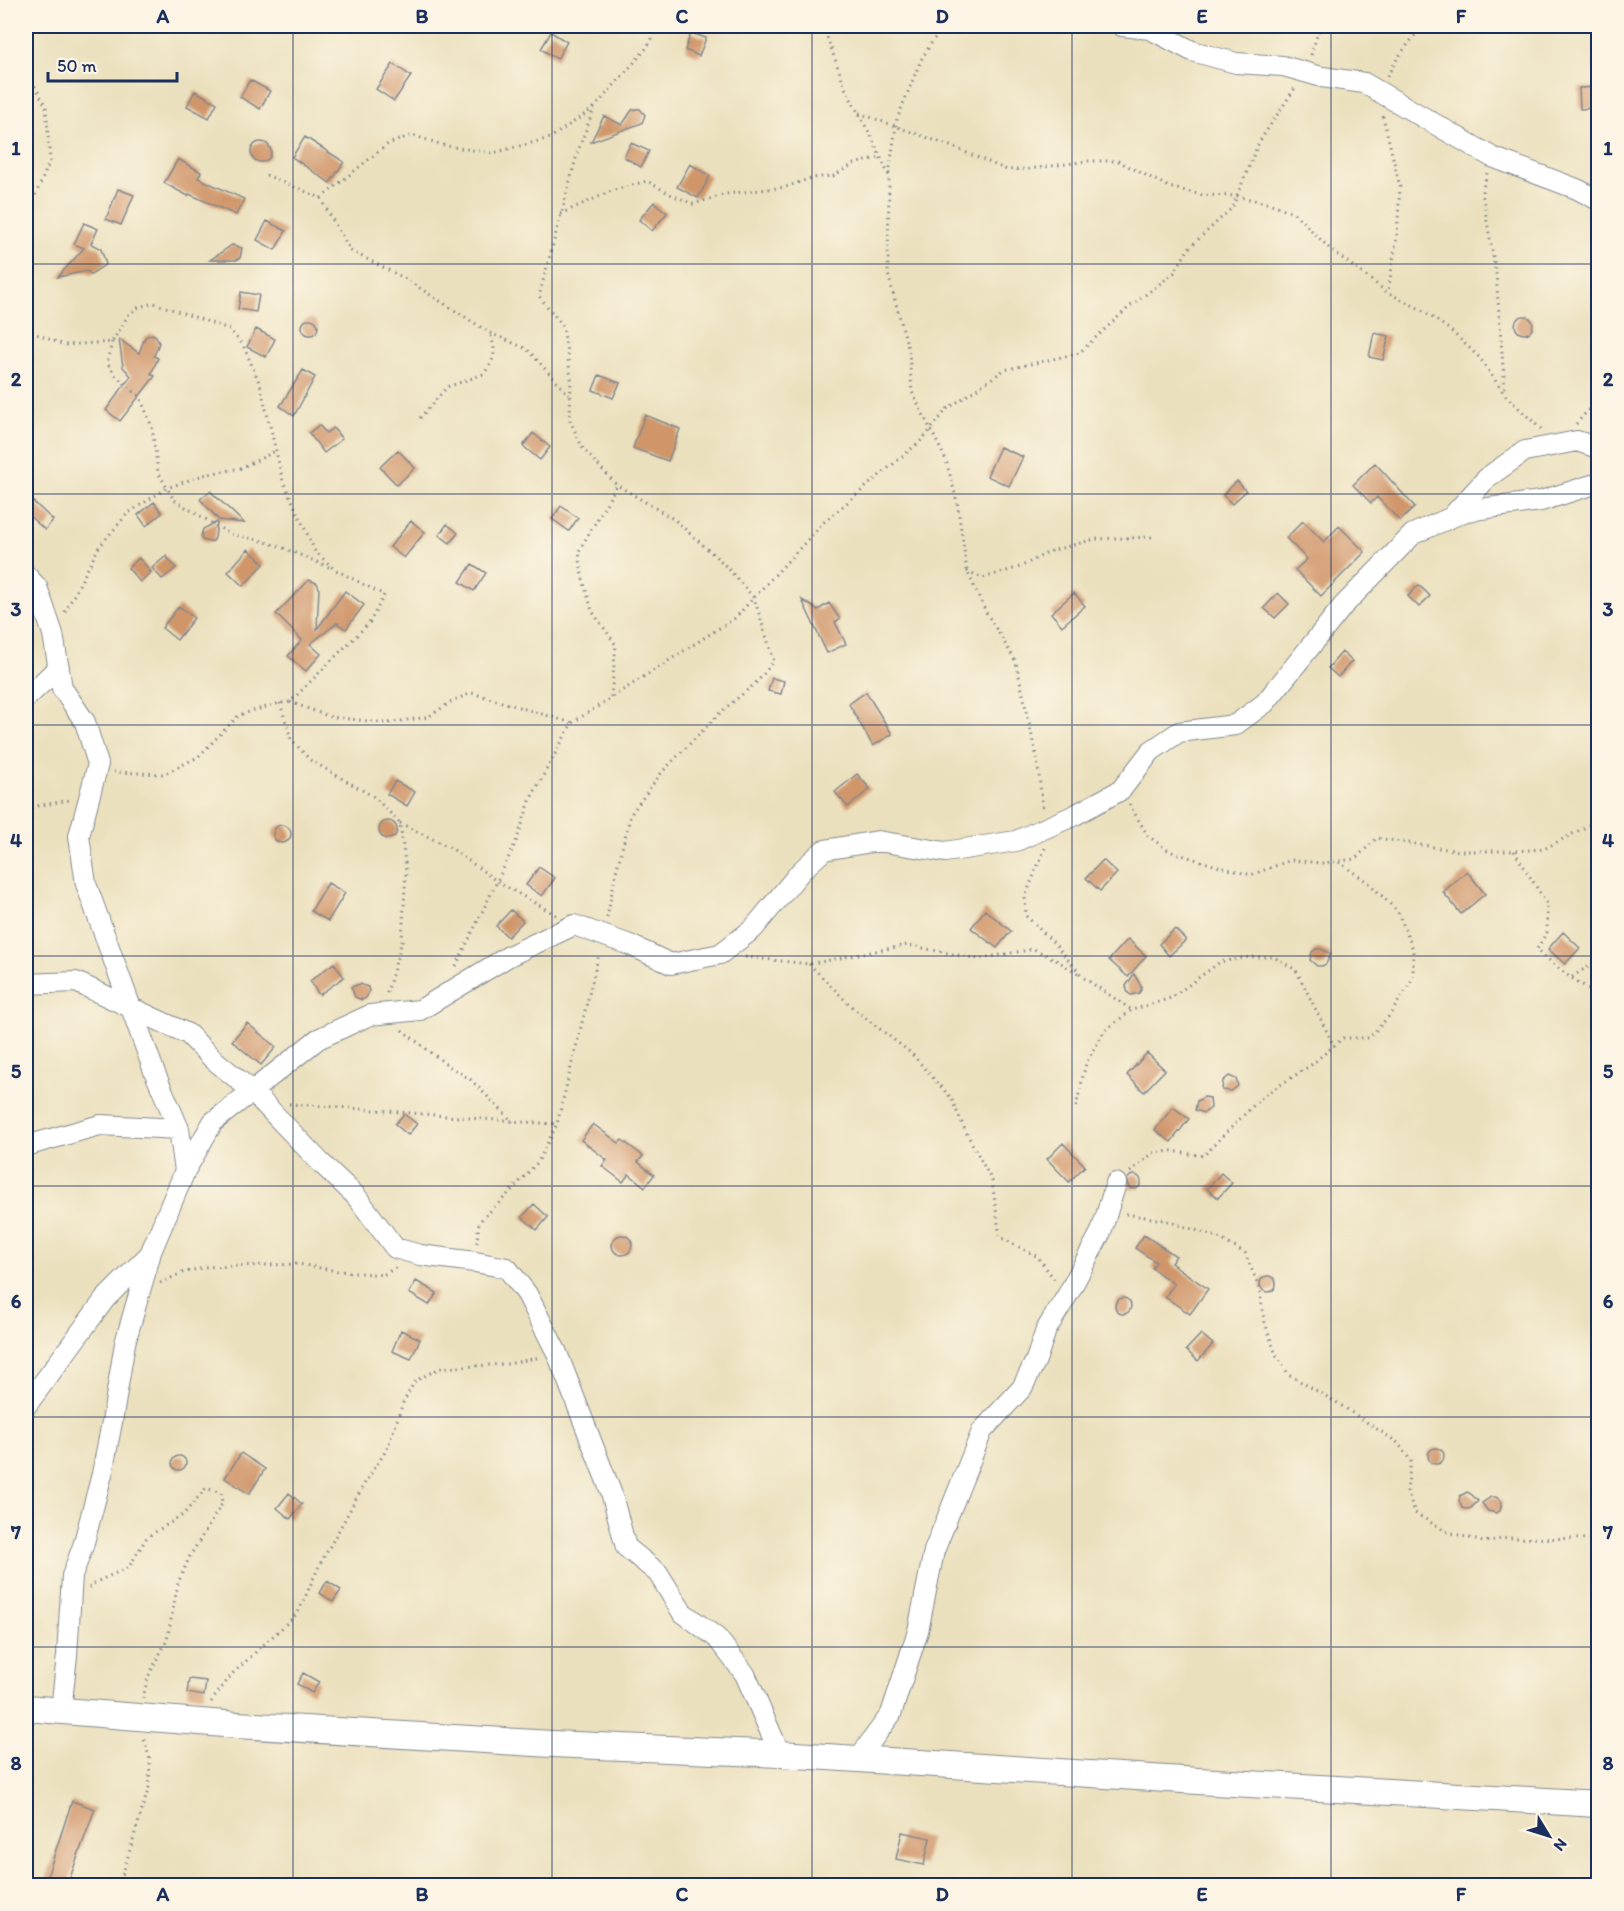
<svg xmlns="http://www.w3.org/2000/svg" width="1624" height="1911" font-family="Itim,sans-serif">
  <style>
    .building { fill: #d0966a }
    .lines { fill: none; stroke-linecap: round; stroke-linejoin: round }
    .minor-casing { stroke: #83888e; stroke-width: 22 }
    .major-casing { stroke: #83888e; stroke-width: 28 }
    .path { stroke: #83888e; stroke-width: 3; stroke-dasharray: 1.5 4.5; stroke-linecap: butt }
    .minor { stroke: #fff; stroke-width: 20 }
    .major { stroke: #fff; stroke-width: 26 }
    .grid { fill: none; stroke: #1b2f5e; stroke-width: 1.5; stroke-opacity: 0.55 }
    .neatline { fill: none; stroke: #1b2f5e; stroke-width: 2 }
    .grid-label { font-size: 20px; text-anchor: middle; font-weight: bold; fill: #1b2f5e }
  </style>
  <rect width="100%" height="100%" fill="#fcf5e5"/>
  <filter id="ink" filterUnits="userSpaceOnUse"><feTurbulence type="fractalNoise" baseFrequency=".0167" numOctaves="2"/><feDisplacementMap in="SourceGraphic" scale="12" xChannelSelector="R" yChannelSelector="G"/><feConvolveMatrix kernelMatrix="1 2 1 2 8 2 1 2 1" color-interpolation-filters="sRGB"/></filter>
  <filter id="wash" filterUnits="userSpaceOnUse"><feTurbulence type="fractalNoise" baseFrequency=".008" numOctaves="4" result="noise"/><feDisplacementMap in="SourceGraphic" scale="24" xChannelSelector="R" yChannelSelector="G"/><feGaussianBlur stdDeviation="1.35" result="paint"/><feColorMatrix in="noise" values="0 0 0 0 0 0 0 0 0 0 0 0 0 0 0 0 0 1.4 0 .05"/><feComposite in="paint" operator="in"/></filter>
  <g filter="url(#wash)">
    <rect width="100%" height="100%" fill="#ebe0bd"/>
    <g id="blocks">
      <path class="building" d="M551,32l16,10 -10,17 -16,-10z
        M691,33l15,5 -7,18 -14,-6z
        M393,64l18,12 -17,25 -18,-12z
        M250,80l20,11 -10,18 -20,-12z
        M1599,87v21l-19,1 -1,-21z
        M195,91l22,12 -8,15 -22,-12z
        M636,109h4l5,6 -3,8 -51,19 13,-26 18,9 10,-15z
        M305,137l39,25 -14,21 -38,-26z
        M251 152a10 10 0 1 1 20 0a10 10 0 1 1-20 0Z
        M631,143l18,8 -8,16 -17,-10z
        M178,159l23,13 -3,6 46,21 -8,16 -47,-21 -1,2 -24,-13z
        M690,164l20,12 -12,22 -21,-11z
        M118,189l16,6 -13,30 -15,-6z
        M654,202l13,11 -15,18 -13,-11z
        M267,221l19,10 -11,19 -18,-10z
        M84,223l14,6 -7,15 10,5 5,15 -15,10 -4,-3 -29,6 26,-29 -10,-4z
        M232,245l10,3 -2,10 -4,2h-26z
        M241,292l18,3 -3,17 -18,-3z
        M1515 325a9 9 0 1 1 18 0a9 9 0 1 1-18 0Z
        M302 327a8 8 0 1 1 16 0a8 8 0 1 1-16 0Z
        M256,329l19,10 -9,18 -19,-10z
        M1374,333l15,3 -6,24 -14,-3z
        M152,334l4,2 3,7 -5,13 4,2 -7,16 4,2 -35,45 -14,-11 25,-34 -8,-9 -4,-28 20,14 6,-16z
        M303,370l12,7 -21,39 -14,-10z
        M599,375l21,8 -7,15 -20,-8z
        M645,415l35,14 -12,32 -35,-13z
        M319,425l7,8 7,-5 9,11 -18,14 -15,-20z
        M533,433l17,14 -10,13 -17,-14z
        M1000,447l23,10 -14,29 -22,-10z
        M398,450l17,18 -18,17 -17,-18z
        M1375,463l40,44 -15,14 -23,-24 -6,6 -18,-18z
        M1237,481l9,10 -14,13 -9,-9z
        M210,491l34,32 -25,-3 -19,-21z
        M26,495l27,25 -8,10 -19,-17z
        M154,502l8,11 -16,13 -8,-11z
        M561,506l17,12 -9,13 -17,-12z
        M411,521l14,11 -21,26 -14,-11z
        M1303,521l21,21 15,-16 26,26 -44,44 -26,-26 12,-11 -21,-21z
        M217,522l-2,16 -2,3 -4,1 -7,-2 -1,-4 2,-7z
        M447,524l11,9 -8,10 -11,-8z
        M248,549l16,15 -21,22 -15,-14z
        M166,556l10,12 -14,11 -10,-11z
        M139,558l12,14 -11,10 -12,-14z
        M472,564l14,9 -12,18 -14,-9z
        M309,580l8,3 2,5 -2,41 28,-38 19,14 -18,24 -9,-6 -27,21 11,10 -15,17 -18,-15 14,-16 -26,-26z
        M1419,585l11,11 -11,11 -11,-11z
        M1074,593l11,13 -23,20 -11,-13z
        M1278,593l11,11 -14,14 -11,-10z
        M802,600l16,10 11,-7 11,16 -5,3 11,22 -19,9z
        M179,606l15,12 -17,22 -15,-12z
        M1342,652l10,9 -14,16 -10,-9z
        M772,678l12,3 -3,13 -13,-3z
        M866,692l26,42 -19,12 -24,-42z
        M857,774l13,15 -22,18 -13,-15z
        M395,781l20,11 -8,14 -20,-12z
        M379 830a9 9 0 1 1 18 0a9 9 0 1 1-18 0Z
        M273 834a9 9 0 1 1 18 0a9 9 0 1 1-18 0Z
        M1103,860l14,13 -17,18 -14,-13z
        M539,867l16,11 -13,18 -16,-11z
        M1467,871l18,23 -24,20 -18,-22z
        M328,883l17,10 -17,28 -17,-10z
        M511,910l12,11 -15,16 -12,-11z
        M985,910l26,21 -14,17 -26,-20z
        M1175,929l11,11 -17,16 -10,-12z
        M1563,932l17,16 -15,16 -17,-15z
        M1128,939l18,17 -18,21 -19,-17z
        M1316,949h5l10,5 -5,10 -4,2h-5l-7,-6 2,-8z
        M334,963l10,14 -25,18 -9,-14z
        M1134,974l7,12v4l-2,3 -8,2 -3,-2 -2,-7z
        M360,984l8,3 1,4 -3,7 -4,2 -7,-3 -4,-10z
        M247,1023l29,24 -15,18 -29,-24z
        M1147,1053l18,17 -21,22 -17,-17z
        M1229,1076l7,3 2,7 -7,5 -9,-1 1,-9z
        M1204,1097l6,1 1,10 -7,5 -9,-3 2,-9z
        M1173,1107l16,12 -18,23 -16,-12z
        M404,1114l13,10 -9,11 -13,-11z
        M593,1124l26,19 3,-3 21,16 -5,6 16,13 -9,12 -16,-13 -6,8 -21,-16 5,-6 -26,-20z
        M1063,1143l22,23 -16,16 -22,-23z
        M1221,1173l11,10 -14,15 -11,-9z
        M1127 1182a7 7 0 1 1 14 0a7 7 0 1 1-14 0Z
        M534,1204l14,13 -11,13 -15,-13z
        M1144,1235l32,21 -5,7 37,26 -18,25 -25,-17 9,-13 -22,-16 4,-6 -21,-14z
        M612 1245a10 10 0 1 1 20 0a10 10 0 1 1-20 0Z
        M1260 1284a8 8 0 1 1 16 0a8 8 0 1 1-16 0Z
        M416,1281l21,12 -8,12 -20,-12z
        M1115 1306a8 8 0 1 1 16 0a8 8 0 1 1-16 0Z
        M401,1330l19,9 -9,20 -19,-8z
        M1201,1334l12,10 -15,17 -12,-11z
        M1428 1456a8 8 0 1 1 16 0a8 8 0 1 1-16 0Z
        M241,1453l24,16 -16,25 -24,-16z
        M172 1463a7 7 0 1 1 14 0a7 7 0 1 1-14 0Z
        M1467,1492l4,2 7,7 -7,7 -4,1 -5,-1 -3,-7 1,-5z
        M289,1493l13,11 -12,15 -13,-11z
        M1491,1497h5l6,5 -2,9 -4,2 -8,-2 -6,-8z
        M327,1581l14,9 -8,12 -13,-9z
        M303,1673l16,9 -7,11 -15,-9z
        M189,1679l17,2 -2,15 -17,-3z
        M72,1801l23,8 -28,77h-23z
        M902,1832l28,6 -6,27 -28,-6z"/>
    </g>
  </g>
  <g filter="url(#ink)">
    <use href="#blocks" fill-opacity="0" stroke="#83888e" stroke-width="1.5"/>
    <g class="lines">
      <g class="minor-casing">
        <path id="minor" d="M1122,26l28,3 42,22 44,12 47,3 39,11 42,6 128,74 85,32 21,11
          M1454,514l34,-37 37,-26 52,-10 21,7
          M26,575l11,12 16,47 9,54 23,34 13,42 -19,72 7,48 68,187 25,58 6,42
          M26,698l33,-31
          M26,984l50,-2 112,52 25,25 39,32 68,71 36,34 39,52 25,7 55,7 32,6 20,26 30,59 54,139 15,55 32,26 24,39 35,26 28,36 35,80
          M26,1146l74,-21 79,4
          M26,1406l79,-107 45,-45 35,-83 28,-49 105,-83 52,-24 50,-5 89,-54 65,-31 56,20 41,19 49,-10 33,-25 48,-58 23,-21 54,-9 67,11 71,-11 57,-25 48,-26 30,-39 28,-19 56,-7 30,-22 78,-97 70,-72 53,-23 75,-10 57,-18
          M61,1711l6,-56 5,-79 11,-30 19,-72 10,-52 13,-79 25,-87
          M858,1759l33,-45 27,-83 16,-80 48,-120 40,-43 14,-28 10,-30 22,-36 33,-62 15,-49"/>
      </g>
      <g class="major-casing">
        <path id="major" d="M26,1708l211,17 315,19 228,10 418,27 400,23"/>
      </g>
      <path class="path" d="M823,26l23,64 25,46 18,40 -1,98 21,78 3,40 34,68 11,41 10,70 19,41 30,50 21,97 6,50
        M1594,26l4,9
        M26,40l10,-14
        M1311,55l9,-29
        M26,70l20,36 4,55 -24,56
        M1387,76l12,-20 23,-30
        M859,113l94,34 54,23 22,-1 59,-8h30l51,26 33,8 35,1 38,9 20,9 34,34 59,45 32,16 30,21 30,28 25,37 37,35
        M1383,116l17,71 -3,49 -9,56
        M1487,173l-5,19 14,82 9,118
        M889,174l8,-55 24,-59 21,-34
        M266,175l55,23 11,21 19,32 53,27 86,55 37,16 42,46
        M321,198l67,-54 24,-9 34,11 47,7 57,-15 44,-30
        M560,214l54,-24 33,-9 23,13 23,10 33,-10 60,-7 25,-9 22,-2 21,-12 27,-7
        M26,330l38,15 48,-3 17,-28 10,-7 15,-4 75,26 14,16 17,39 23,97 32,70 19,18 50,26 -14,27 -80,80 -10,1 -41,12 -41,42 -34,17 -50,-2
        M112,342l-5,21 9,13 24,21 12,30 6,45 16,28 56,34 29,6 22,7 50,21
        M420,418l27,-31 37,-13c11,-17 13,-21 6,-41
        M1576,424l22,-25
        M967,571l16,7 37,-11 31,-16 44,-12 60,-2
        M65,612l34,-65 29,-34 39,-25 36,-13 38,-7 35,-17
        M611,697l5,-52 -24,-34 -10,-35 -3,-25 38,-66
        M290,702l41,15 56,6 41,-6 26,-17 18,-7 100,30
        M280,703l11,36 19,21 64,37 26,26 6,47 -4,71 -16,55
        M1129,804l19,32 21,15 51,16 31,8 40,-15 31,3 33,-4 22,-21 82,13h55l30,-2 49,-26h5
        M26,808l44,-8
        M400,823l51,25 47,34 58,33
        M1045,848l-20,49 1,19 27,26 30,35
        M1514,851l33,53v28l-10,17c19,18 38,34 61,44
        M607,918l9,-46 15,-58 31,-42 58,-59 38,-32 16,-20 -20,-63 -31,-35 -48,-43 -58,-35 -34,-36 -13,-29 1,-42 -8,-52 -24,-30 39,-145 16,-43 51,-58 15,-24
        M745,957l64,7 98,-19 71,14 56,-10 24,12 21,13
        M809,964l45,45 57,44 40,45 15,34 26,49 8,56 38,20 16,22
        M456,966l60,-124 15,-44 41,-75 163,-105 89,-96 99,-83 24,-30 57,-39 75,-17 49,-45 46,-35 15,-25 43,-40 27,-66 36,-54
        M1572,977l26,-17
        M1084,978l48,32 39,-12 49,-36 30,-5h24l22,13 38,76
        M402,1030l45,35 23,14 43,43
        M289,1104c89,5 178,15 268,20
        M1076,1107l10,-44 19,-33 27,-20
        M1130,1172l23,-19 19,-2 31,5 60,-60 48,-31 32,-27h26l21,-23 23,-37v-29l-15,-37 -29,-29 -32,-22
        M1126,1214l38,6 53,17 28,16 14,34 6,36 11,32 13,20 47,27 62,41 13,18 -4,30 8,22 30,18 38,11 26,-4 89,1
        M477,1243l2,-21 29,-28 30,-32 19,-38 42,-170
        M160,1283l22,-10 24,-6 92,-3 39,7 46,4 14,-8
        M89,1588l7,-6 33,-15 18,-30 36,-22 23,-27 15,5 1,11 -32,52 -12,27 -11,57 -19,37 -5,21
        M211,1702l21,-28 66,-61 21,-47 47,-85 21,-32 16,-46 12,-22 25,-13 68,-4 33,-7
        M119,1886l30,-99 1,-27 -6,-21"/>
      <use href="#minor" class="minor"/>
      <use href="#major" class="major"/>
    </g>
  </g>
  <path class="grid" d="M293,26v1860M552,26v1860M812,26v1860M1072,26v1860M1331,26v1860M26,264h1572M26,494h1572M26,725h1572M26,956h1572M26,1186h1572M26,1417h1572M26,1647h1572"/>
  <rect width="1624" height="1911" fill="none" stroke="#fcf5e5" stroke-width="66"/>
  <g transform="translate(1549 1836) rotate(128)" stroke="#fcf5e5" stroke-width="4.5" paint-order="stroke">
  <path d="M0-4.5L10 22L0 15L-10 22Z" fill="#1b2f5e"/>
  <text y="-9" font-size="16" font-weight="bold" text-anchor="middle" fill="#1b2f5e">N</text>
  </g>
  <path d="M48 72v9h129v-9" fill="none" stroke="#1b2f5e" stroke-width="3"/>
  <text x="57" y="72" font-size="18" fill="#1b2f5e" stroke="#fcf5e5" stroke-width="4.5" paint-order="stroke">50 m</text>
  <rect x="33" y="33" width="1558" height="1845" class="neatline"/>
  <g class="grid-label">
    <text x="163" y="23">A</text>
    <text x="422" y="23">B</text>
    <text x="682" y="23">C</text>
    <text x="942" y="23">D</text>
    <text x="1202" y="23">E</text>
    <text x="1461" y="23">F</text>
    <text x="16" y="155">1</text>
    <text x="1608" y="155">1</text>
    <text x="16" y="386">2</text>
    <text x="1608" y="386">2</text>
    <text x="16" y="616">3</text>
    <text x="1608" y="616">3</text>
    <text x="16" y="847">4</text>
    <text x="1608" y="847">4</text>
    <text x="16" y="1078">5</text>
    <text x="1608" y="1078">5</text>
    <text x="16" y="1308">6</text>
    <text x="1608" y="1308">6</text>
    <text x="16" y="1539">7</text>
    <text x="1608" y="1539">7</text>
    <text x="16" y="1770">8</text>
    <text x="1608" y="1770">8</text>
    <text x="163" y="1901">A</text>
    <text x="422" y="1901">B</text>
    <text x="682" y="1901">C</text>
    <text x="942" y="1901">D</text>
    <text x="1202" y="1901">E</text>
    <text x="1461" y="1901">F</text>
  </g>
</svg>
